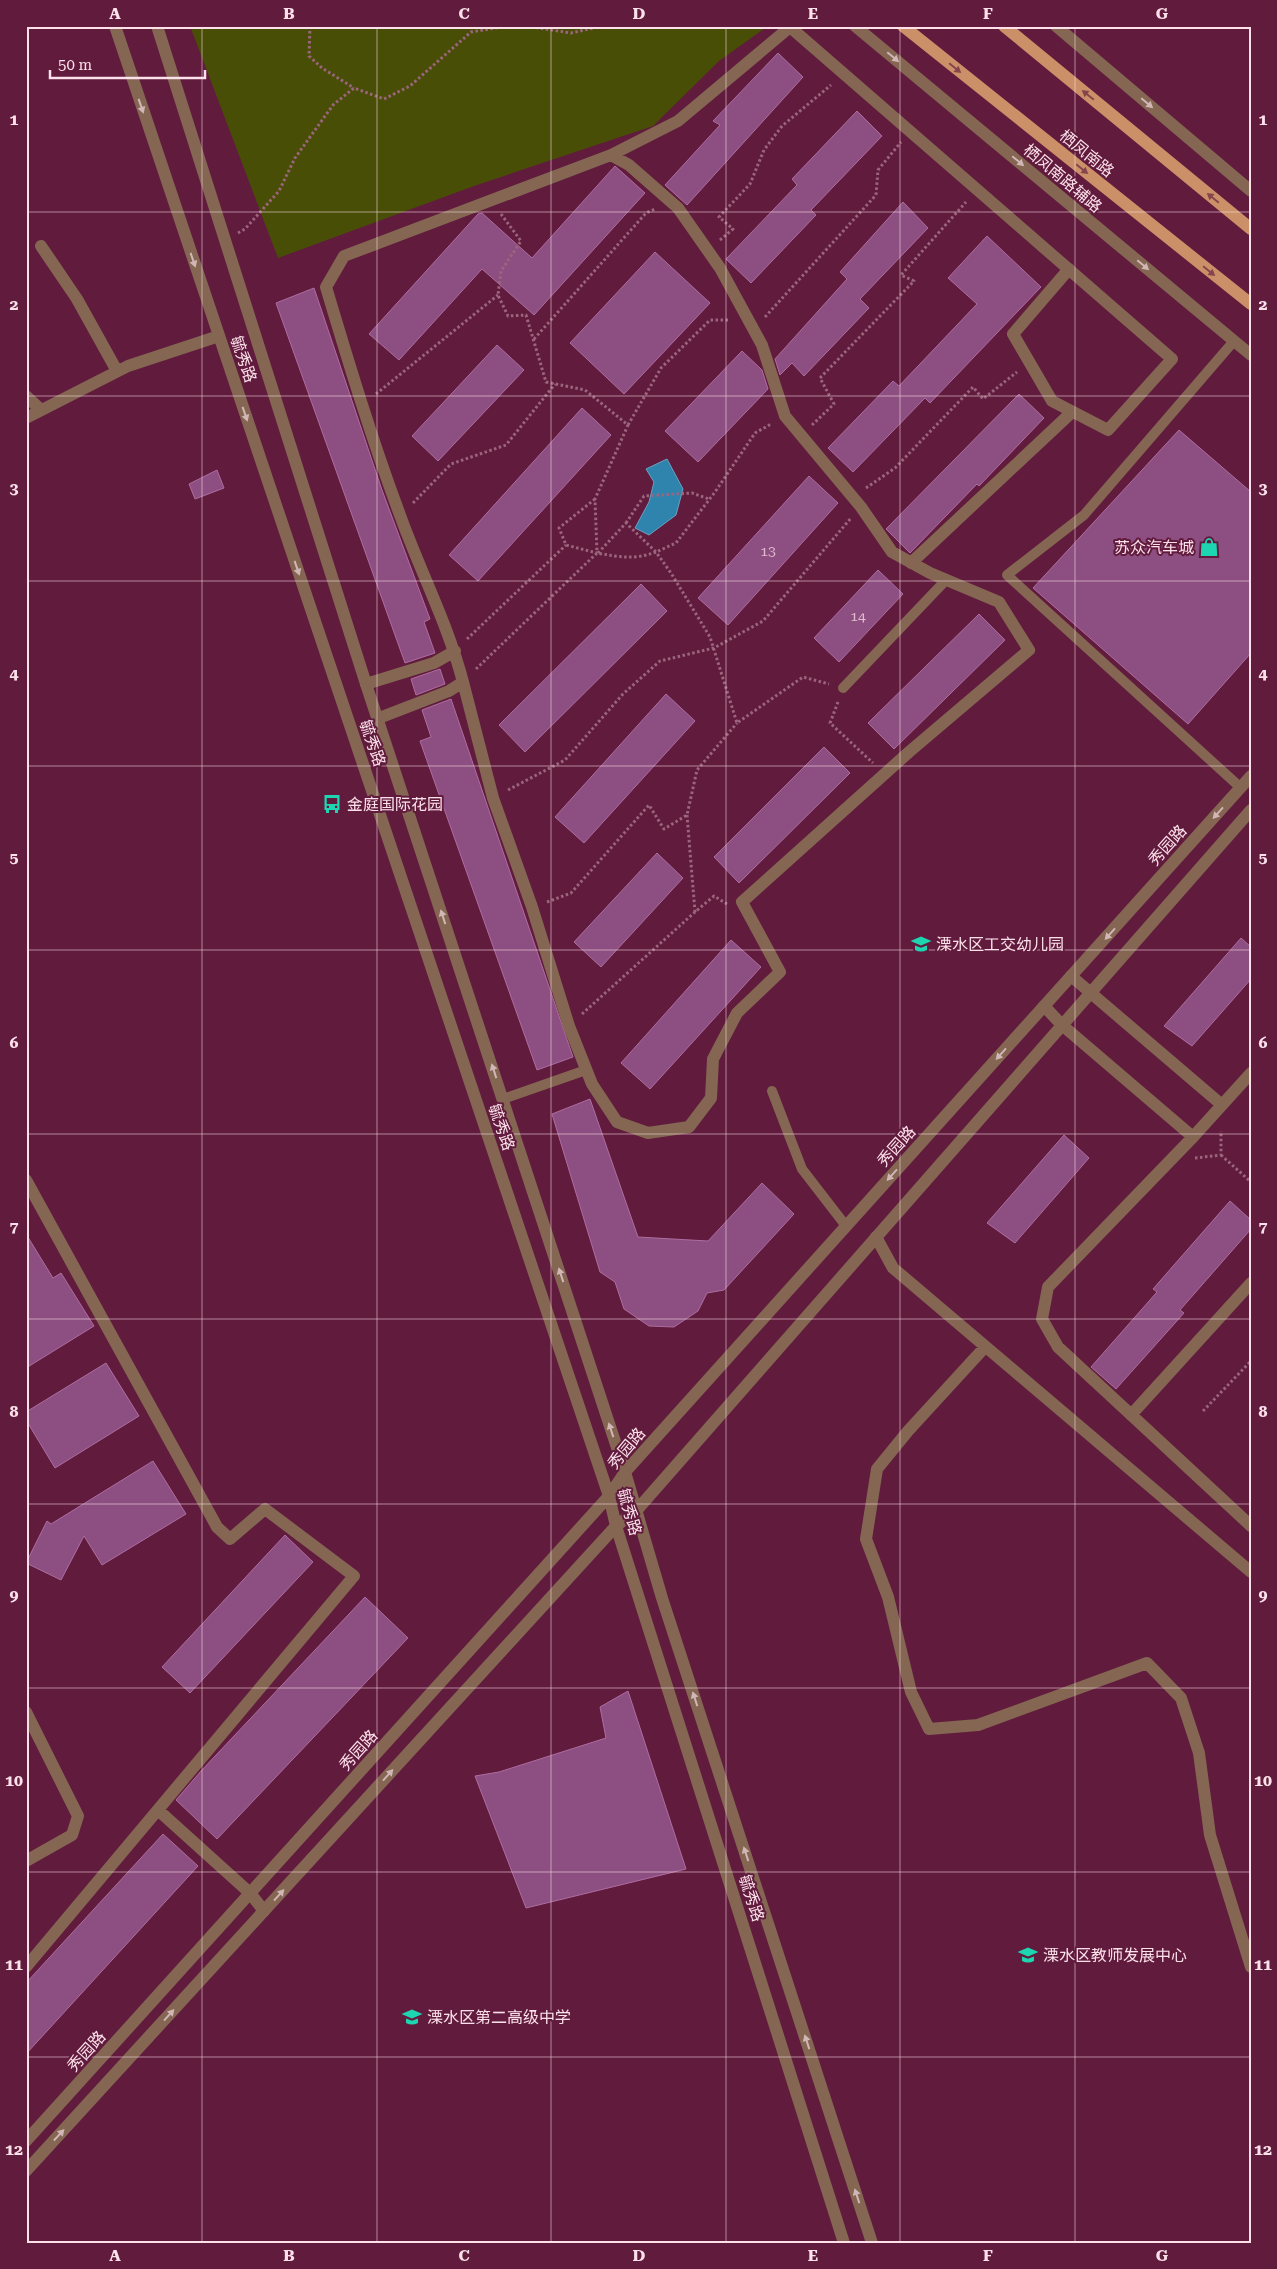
<svg xmlns="http://www.w3.org/2000/svg" width="1277" height="2269" font-family="'Roboto Serif','Noto Sans SC',serif">
  <style>
    .green { fill: #494e07 }
    .water { fill: #2f84ae; stroke: #6ca0c0 }
    .building { fill: #8d4f81; stroke: #ae6da1 }
    .lines { fill: none; stroke-linecap: round; stroke-linejoin: round }
    .path { stroke: #9b657d; stroke-width: 3; stroke-dasharray: 2.5 2.5; stroke-linecap: butt }
    .service { stroke: #846653; stroke-width: 10 }
    .minor { stroke: #846653; stroke-width: 12 }
    .tertiary { stroke: #846653; stroke-width: 12 }
    .primary { stroke: #cc9068; stroke-width: 12 }
    .oneway { fill: #d2b6b5 }
    .oneway2 { fill: #86444c }
    .grid { fill: none; stroke: #fce1ea; stroke-width: 1; stroke-opacity: 0.55 }
    .labels { text-anchor: middle; stroke-width: 4; stroke-linejoin: round; paint-order: stroke }
    .number-label { font-size: 14px; fill: #e0bcd0 }
    .street-label { font-size: 16px; fill: #fce1ea; stroke: #611b3d }
    .poi-label { font-size: 16px; fill: #fce1ea; stroke: #611b3d; text-anchor: start }
    .neatline { fill: none; stroke: #fce1ea; stroke-width: 2 }
    .grid-label { font-size: 16px; text-anchor: middle; font-weight: bold; fill: #fce1ea }
  </style>
  <rect width="100%" height="100%" fill="#611b3d"/>
  <path class="green" d="M190,26h578l-49,35 -66,65 -179,60 -196,72z"/>
  <path class="water" d="M667,459l16,30 -7,26 -27,20 -14,-7 14,-26 5,-20 -8,-13z"/>
  <path class="building" d="M778,53l25,24 -116,128 -22,-20 55,-60 -7,-4z
    M857,111l25,25 -71,74 5,5 -65,68 -25,-24 71,-74 -5,-6z
    M615,166l30,27 -111,122 -52,-46 -83,91 -30,-26 109,-120 4,-1 50,45z
    M903,202l25,26 -68,71 9,9 -65,68 -12,-13 -12,12 -5,-16 72,-80 -7,-7z
    M987,236l54,51 -111,116 -5,-5 -72,74 -25,-24 65,-67 6,5 78,-82 -29,-26z
    M655,252l55,51 -86,91 -54,-51z
    M314,288l68,202 48,129 -6,3 11,31 -30,10 -129,-360z
    M497,345l27,25 -86,91 -26,-25z
    M742,351l20,19 6,19 -70,73 -33,-31z
    M1019,394l25,24 -65,68 -2,-2 -67,69 -24,-24z
    M582,408l29,27 -133,146 -29,-26z
    M1179,430l72,62v161l-63,71 -155,-136z
    M217,470l7,18 -29,11 -6,-15z
    M809,476l29,27 -110,122 -30,-27z
    M878,570l25,24 -64,68 -25,-24z
    M641,584l26,27 -142,141 -26,-27z
    M979,614l26,26 -111,109 -26,-26z
    M440,669l5,15 -29,11 -5,-16z
    M666,694l29,27 -111,122 -29,-26z
    M451,699l122,358 -36,13 -117,-329 11,-4 -9,-27z
    M824,747l26,26 -111,110 -25,-26z
    M657,853l26,25 -82,89 -27,-25z
    M1241,938l10,9v32l-59,67 -28,-20z
    M731,940l30,27 -111,122 -29,-26z
    M590,1099l48,138 70,4 54,-58 32,31 -70,76 -17,3 -9,18 -24,16 -25,-1 -25,-17 -9,-27 -15,-10 -48,-158z
    M1064,1135l25,23 -74,85 -28,-20z
    M1230,1201l21,19v9l-71,81 4,3 -68,76 -25,-22 66,-75 -4,-3z
    M26,1234l27,44 8,-5 33,53 -68,42z
    M106,1363l33,53 -84,52 -29,-48v-8z
    M153,1461l33,53 -84,51 -18,-29 -23,44 -35,-17 21,-42 4,3z
    M285,1535l28,27 -123,131 -28,-26z
    M365,1597l43,41 -191,201 -41,-39 25,-29z
    M628,1691l58,178 -160,39 -51,-132 24,-4 107,-34 -6,-31z
    M163,1834l35,32 -172,188v-71z"/>
  <g class="lines">
    <path class="path" d="M310,26l-1,30 13,12 32,20
      M526,26l45,7 31,-7
      M501,214l20,27 -20,30 -3,24 10,21 18,-1 20,67 39,8 43,35 -33,74 2,54
      M238,233l7,-4 34,-38 16,-33 38,-53 21,-17 30,11 26,-13 61,-54 37,-6
      M720,240l13,-11 -14,-12 31,-33 14,-34 18,-24 49,-41
      M765,317l111,-122 2,-25 23,-28
      M534,339l112,-126 9,-4
      M376,394l122,-99
      M628,425l33,-57 49,-48h19
      M812,425l22,-21 -14,-26 94,-97 -13,-6 65,-73
      M866,488l29,-20 78,-81 10,12 34,-27
      M595,499l-36,29 7,17 31,8
      M413,503l38,-39 55,-19 49,-61
      M626,523l18,-27 48,-3 17,6
      M598,553l28,-30 30,29 20,-9 39,-51 40,-59 16,-9
      M467,639l99,-94
      M476,669l121,-116c22,4 38,7 59,-1l15,21 39,64 27,86 66,-46 26,7
      M838,702l-8,21 43,40
      M508,790l57,-30 58,-66 37,-33 54,-13 49,-27 88,-103
      M687,815l8,97 19,-16 13,8
      M547,902l24,-9 78,-88 15,24 23,-14 10,-45 40,-47
      M582,1014l113,-102
      M1221,1155l30,27
      M1195,1158l26,-3v-24
      M1203,1411l48,-50"/>
    <path class="service" d="M1234,341l-150,174 -77,60 234,213
      M843,688l103,-108
      M772,1091l30,78 44,57
      M503,1099l83,-29"/>
    <path class="minor" d="M611,155l67,-34 112,-94 382,332 -64,71 -56,-29 -39,-67 56,-65
      M41,246l36,53 40,72
      M26,396l15,14
      M26,418l102,-52 91,-30
      M911,563l161,-151
      M366,684l68,-21 21,-12
      M379,718l70,-27 14,-9 30,116 39,109 37,119 23,58 25,38 31,11 41,-6 22,-29 2,-39 24,-46 43,-41 -38,-70 167,-150 120,-102 -30,-48 -69,-29 -38,-21 -31,-45 -76,-91 -23,-71 -42,-77 -42,-60 -49,-43 -18,-10 -267,101 -18,31c23,77 46,153 74,228 20,56 48,109 63,167
      M1071,976l151,129
      M1044,1006l18,19 131,112
      M1251,1073l-58,64 -145,150 -6,32 16,28 193,179
      M26,1180l191,347 13,12 35,-30 89,67 -328,391
      M876,1237l17,31 358,304
      M985,1347l-77,84 -31,38 -11,70 22,58 23,95 18,37 49,-4 169,-62 34,35 18,55 11,82 41,132
      M1131,1415l120,-132
      M26,1712l52,104 -6,19 -46,26
      M158,1810l92,83 14,18"/>
    <path class="tertiary" d="M115,26l494,1470 7,30 228,717
      M157,26l209,658 259,788 37,126 210,645
      M855,26l396,329
      M1056,26l195,165
      M26,2141l583,-645 16,-24 626,-696
      M26,2171l590,-645 20,-15 615,-701"/>
    <path class="primary" d="M903,26l348,278
      M1004,26l247,203"/>
  </g>
  <defs><path id="oneway-solid" d="M-6-.8H1V-3.2L6.5 0L1 3.2V.8H-6Z" transform="scale(1.25)"/></defs>
  <g class="oneway">
    <use href="#oneway-solid" transform="translate(893 57) rotate(40)"/>
    <use href="#oneway-solid" transform="translate(1147 103) rotate(40)"/>
    <use href="#oneway-solid" transform="translate(141 106) rotate(71)"/>
    <use href="#oneway-solid" transform="translate(1018 161) rotate(40)"/>
    <use href="#oneway-solid" transform="translate(193 260) rotate(71)"/>
    <use href="#oneway-solid" transform="translate(1143 265) rotate(40)"/>
    <use href="#oneway-solid" transform="translate(245 414) rotate(71)"/>
    <use href="#oneway-solid" transform="translate(297 568) rotate(71)"/>
    <use href="#oneway-solid" transform="translate(1218 813) rotate(132)"/>
    <use href="#oneway-solid" transform="translate(443 917) rotate(-108)"/>
    <use href="#oneway-solid" transform="translate(1110 934) rotate(132)"/>
    <use href="#oneway-solid" transform="translate(1001 1054) rotate(132)"/>
    <use href="#oneway-solid" transform="translate(494 1071) rotate(-108)"/>
    <use href="#oneway-solid" transform="translate(892 1175) rotate(132)"/>
    <use href="#oneway-solid" transform="translate(561 1275) rotate(-108)"/>
    <use href="#oneway-solid" transform="translate(611 1430) rotate(-108)"/>
    <use href="#oneway-solid" transform="translate(695 1699) rotate(-108)"/>
    <use href="#oneway-solid" transform="translate(388 1775) rotate(-48)"/>
    <use href="#oneway-solid" transform="translate(746 1854) rotate(-108)"/>
    <use href="#oneway-solid" transform="translate(279 1895) rotate(-48)"/>
    <use href="#oneway-solid" transform="translate(169 2015) rotate(-48)"/>
    <use href="#oneway-solid" transform="translate(807 2042) rotate(-108)"/>
    <use href="#oneway-solid" transform="translate(59 2135) rotate(-47)"/>
    <use href="#oneway-solid" transform="translate(857 2196) rotate(-108)"/>
  </g>
  <g class="oneway2">
    <use href="#oneway-solid" transform="translate(955 68) rotate(39)"/>
    <use href="#oneway-solid" transform="translate(1088 95) rotate(-141)"/>
    <use href="#oneway-solid" transform="translate(1082 169) rotate(39)"/>
    <use href="#oneway-solid" transform="translate(1213 198) rotate(-141)"/>
    <use href="#oneway-solid" transform="translate(1209 271) rotate(39)"/>
  </g>
  <path class="grid" d="M202,26v2217M377,26v2217M551,26v2217M726,26v2217M900,26v2217M1075,26v2217M26,212h1225M26,396h1225M26,581h1225M26,766h1225M26,950h1225M26,1134h1225M26,1319h1225M26,1504h1225M26,1688h1225M26,1872h1225M26,2057h1225"/>
  <defs>
    <g id="shop-bare" transform="scale(1.5)"><path d="M-5-2.5h2.3a2.7 3.5 0 0 1 5.4 0H5L5.5 6h-11ZM-1.5-2.5h3a1.5 2.3 0 0 0-3 0Z" fill="#1dd5b1" stroke="#611b3d" stroke-width="2.5" paint-order="stroke"/></g>
    <g id="bus-bare" transform="scale(1.5)"><path d="M-5-6H5V4H4V6H2V4H-2V6H-4V4H-5ZM-3.5-4V0h7V-4ZM-3.5 1.2v1.5H-2V1.2ZM2 1.2v1.5H3.5V1.2Z" fill="#1dd5b1" stroke="#611b3d" stroke-width="2.5" paint-order="stroke"/></g>
    <g id="school-bare" transform="scale(1.5)"><path d="M0-5L7-2L0 1L-7-2ZM-4 1L0 2.5L4 1V4Q0 6-4 4Z" fill="#1dd5b1" stroke="#611b3d" stroke-width="2.5" paint-order="stroke"/></g>
    <g id="university-bare" transform="scale(1.5)"><path d="M0-5L7-2L0 1L-7-2ZM-4 1L0 2.5L4 1V4Q0 6-4 4Z" fill="#1dd5b1" stroke="#611b3d" stroke-width="2.5" paint-order="stroke"/></g>
  </defs>
  <g fill-rule="evenodd">
    <use href="#shop-bare" x="1209" y="547"/>
    <use href="#bus-bare" x="332" y="804"/>
    <use href="#school-bare" x="921" y="944"/>
    <use href="#university-bare" x="1028" y="1955"/>
    <use href="#school-bare" x="412" y="2017"/>
  </g>
  <g class="labels">
    <g class="number-label">
      <text x="768" y="556">13</text>
      <text x="858" y="621">14</text>
    </g>
    <g class="street-label">
      <text transform="translate(1087 153) rotate(39)" y="6">栖凤南路</text>
      <text transform="translate(1063 178) rotate(40)" y="6">栖凤南路辅路</text>
      <text transform="translate(244 359) rotate(71)" y="6">毓秀路</text>
      <text transform="translate(373 743) rotate(71)" y="6">毓秀路</text>
      <text transform="translate(1167 845) rotate(-48)" y="6">秀园路</text>
      <text transform="translate(502 1127) rotate(71)" y="6">毓秀路</text>
      <text transform="translate(896 1146) rotate(-48)" y="6">秀园路</text>
      <text transform="translate(626 1448) rotate(-50)" y="6">秀园路</text>
      <text transform="translate(630 1512) rotate(74)" y="6">毓秀路</text>
      <text transform="translate(358 1750) rotate(-48)" y="6">秀园路</text>
      <text transform="translate(752 1898) rotate(72)" y="6">毓秀路</text>
      <text transform="translate(86 2051) rotate(-48)" y="6">秀园路</text>
    </g>
    <g class="poi-label">
      <text x="1194" y="553" text-anchor="end">苏众汽车城</text>
      <text x="347" y="810">金庭国际花园</text>
      <text x="936" y="950">溧水区工交幼儿园</text>
      <text x="1043" y="1961">溧水区教师发展中心</text>
      <text x="427" y="2023">溧水区第二高级中学</text>
    </g>
  </g>
  <rect width="1277" height="2269" fill="none" stroke="#611b3d" stroke-width="55"/>
  <path d="M50 70v8h155v-8" fill="none" stroke="#fce1ea" stroke-width="2.5"/>
  <text x="58" y="70" font-size="15" fill="#fce1ea" stroke="#611b3d" stroke-width="4" paint-order="stroke">50 m</text>
  <rect x="28" y="28" width="1222" height="2214" class="neatline"/>
  <g class="grid-label">
    <text x="115" y="19">A</text>
    <text x="289" y="19">B</text>
    <text x="464" y="19">C</text>
    <text x="639" y="19">D</text>
    <text x="813" y="19">E</text>
    <text x="988" y="19">F</text>
    <text x="1162" y="19">G</text>
    <text x="14" y="125">1</text>
    <text x="1263" y="125">1</text>
    <text x="14" y="310">2</text>
    <text x="1263" y="310">2</text>
    <text x="14" y="494">3</text>
    <text x="1263" y="494">3</text>
    <text x="14" y="679">4</text>
    <text x="1263" y="679">4</text>
    <text x="14" y="863">5</text>
    <text x="1263" y="863">5</text>
    <text x="14" y="1048">6</text>
    <text x="1263" y="1048">6</text>
    <text x="14" y="1232">7</text>
    <text x="1263" y="1232">7</text>
    <text x="14" y="1417">8</text>
    <text x="1263" y="1417">8</text>
    <text x="14" y="1601">9</text>
    <text x="1263" y="1601">9</text>
    <text x="14" y="1786">10</text>
    <text x="1263" y="1786">10</text>
    <text x="14" y="1970">11</text>
    <text x="1263" y="1970">11</text>
    <text x="14" y="2155">12</text>
    <text x="1263" y="2155">12</text>
    <text x="115" y="2261">A</text>
    <text x="289" y="2261">B</text>
    <text x="464" y="2261">C</text>
    <text x="639" y="2261">D</text>
    <text x="813" y="2261">E</text>
    <text x="988" y="2261">F</text>
    <text x="1162" y="2261">G</text>
  </g>
</svg>
